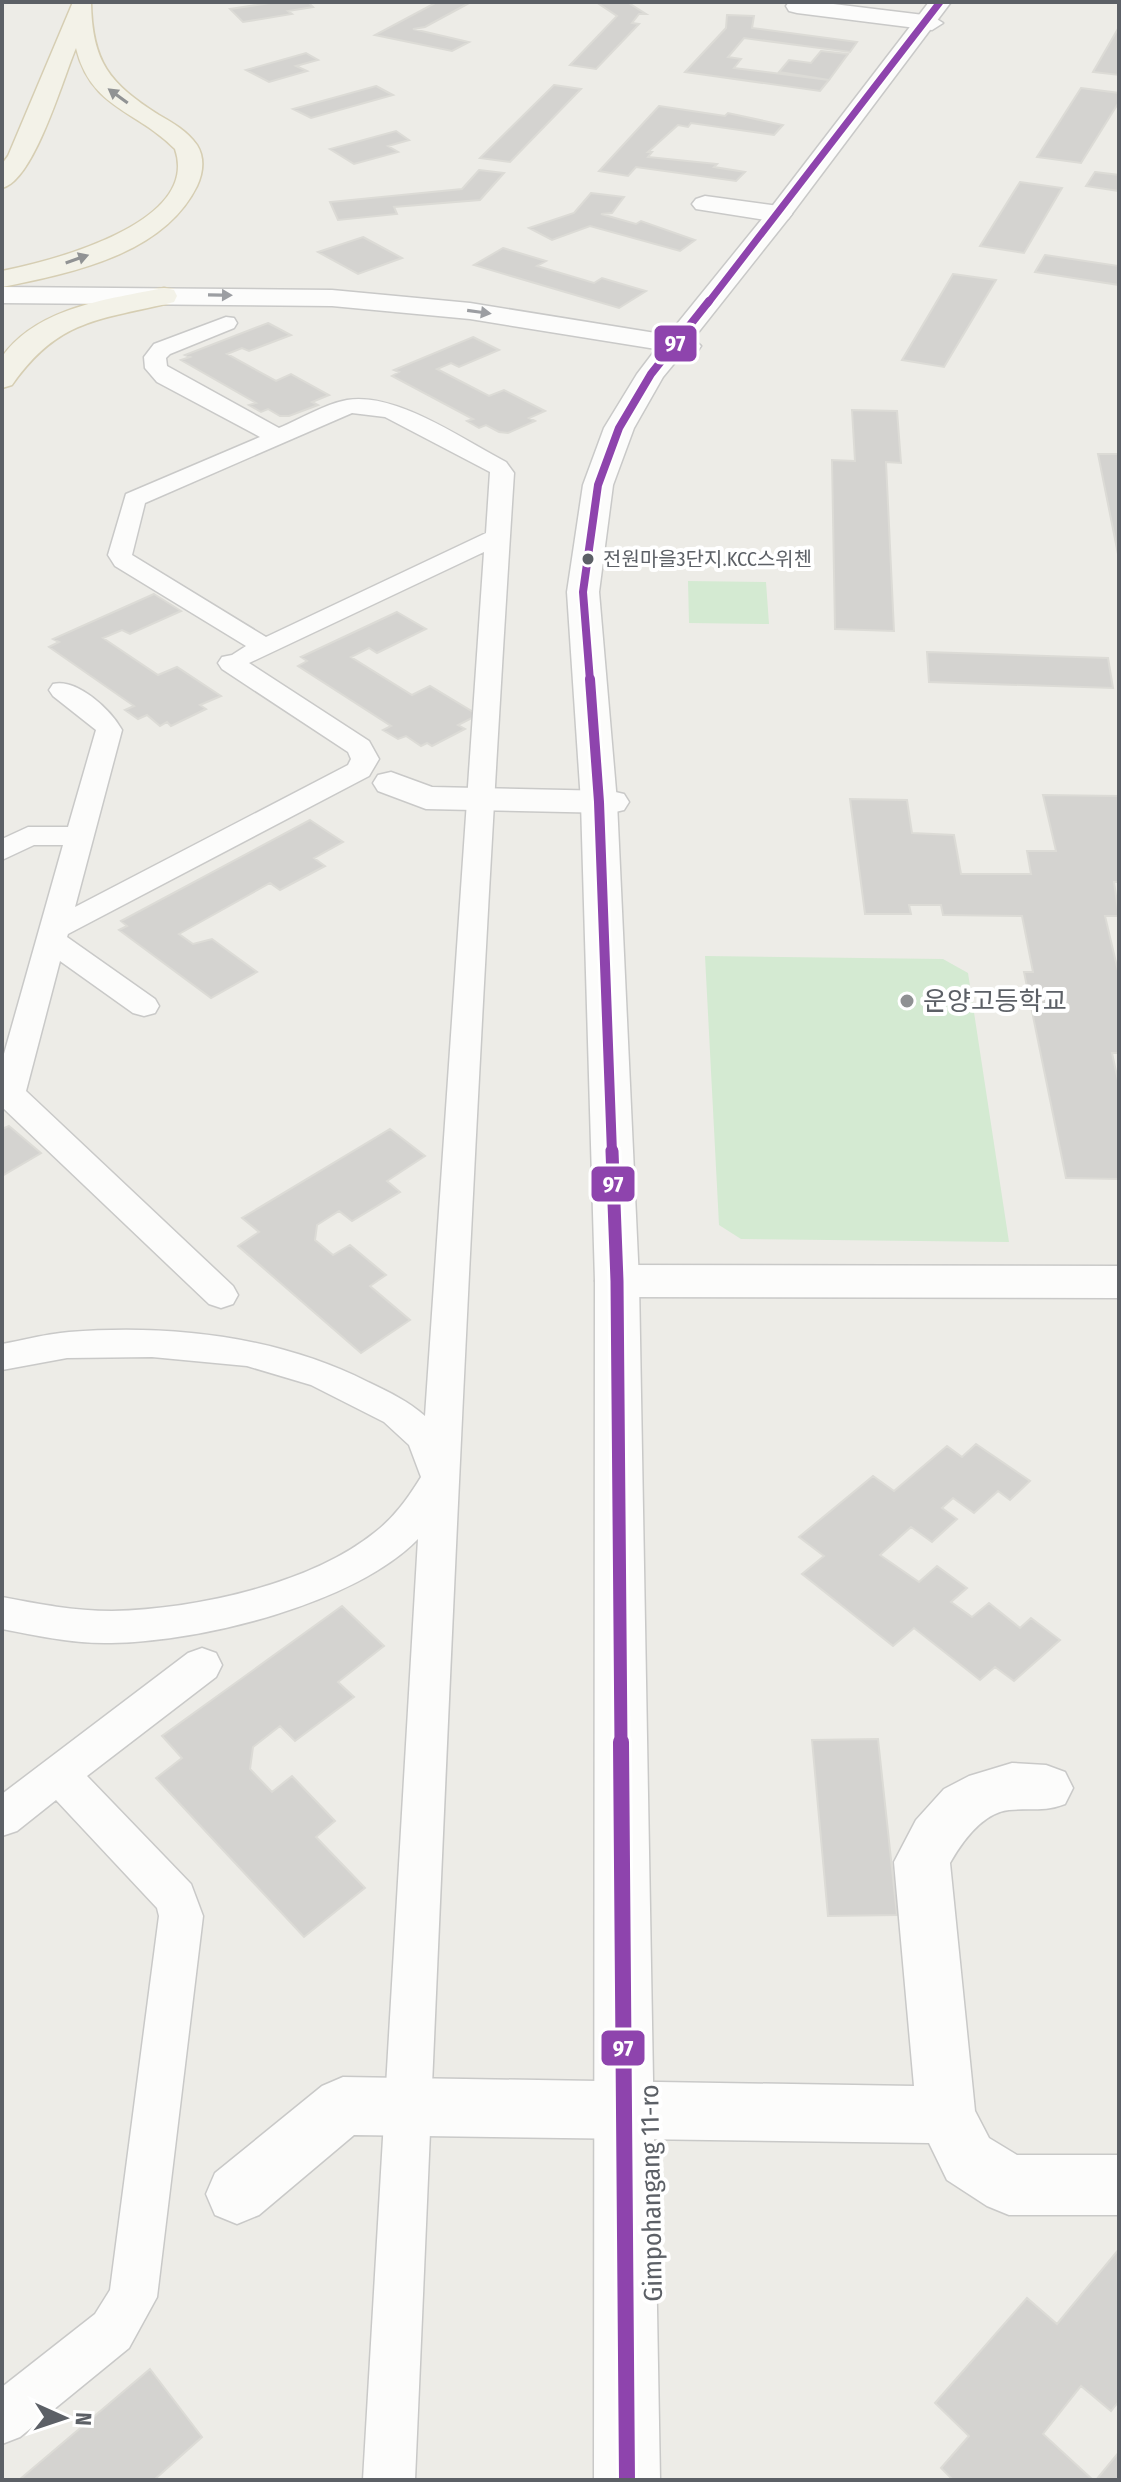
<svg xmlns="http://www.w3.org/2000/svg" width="1121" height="2482" font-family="'Fira Sans Condensed','Noto Sans KR',sans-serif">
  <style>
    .green { fill: #d4ead2 }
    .building { fill: #d4d3d0; stroke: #dcdbd6; stroke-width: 2 }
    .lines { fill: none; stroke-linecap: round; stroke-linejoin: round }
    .pedestrian-casing { stroke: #c9c9c8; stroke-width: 3 }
    .minor-casing { stroke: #c9c9c8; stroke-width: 3 }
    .tertiary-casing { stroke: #c9c9c8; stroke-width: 3 }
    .primary-casing { stroke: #d6ceb3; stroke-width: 3 }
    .pedestrian { fill: #fcfcfb; fill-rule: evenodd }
    .minor { fill: #fcfcfb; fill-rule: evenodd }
    .tertiary { fill: #fcfcfb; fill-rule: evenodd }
    .primary { fill: #f3f2e8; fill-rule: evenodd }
    .bus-1-far4-casing { stroke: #fff; stroke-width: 10 }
    .bus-1-far3-casing { stroke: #fff; stroke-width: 12 }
    .bus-1-far2-casing { stroke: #fff; stroke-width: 15 }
    .bus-1-far1-casing { stroke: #fff; stroke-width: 19 }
    .bus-1-casing { stroke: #fff; stroke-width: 22 }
    .bus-1-far4 { stroke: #8e44ad; stroke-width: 7 }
    .bus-1-far3 { stroke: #8e44ad; stroke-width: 8 }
    .bus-1-far2 { stroke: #8e44ad; stroke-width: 10 }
    .bus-1-far1 { stroke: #8e44ad; stroke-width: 13 }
    .bus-1 { stroke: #8e44ad; stroke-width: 16 }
    .oneway { fill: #919394 }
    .oneway2 { fill: #9c9ea2 }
    .bus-dot { fill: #5c6066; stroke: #fff; stroke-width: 3 }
    .poi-dot { fill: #8f9193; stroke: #fff; stroke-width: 3 }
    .labels { text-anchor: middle; stroke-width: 8; stroke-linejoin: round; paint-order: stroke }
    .far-bus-label { font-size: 20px; fill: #5c6066; stroke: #fff; text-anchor: start }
    .poi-label { font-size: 26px; fill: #5c6066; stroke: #fff; text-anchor: start }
    .street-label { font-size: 26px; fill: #5c6066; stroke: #fff }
    .line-badge { stroke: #fff; stroke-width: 3 }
    .badge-label { font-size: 22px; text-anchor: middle; font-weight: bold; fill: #fff }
  </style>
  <rect width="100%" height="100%" fill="#edece7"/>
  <path class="green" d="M688,581l78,1 3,42 -80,-1z
    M705,956l238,3 25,14 41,269 -268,-3 -22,-14z"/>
  <path class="building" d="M277,2h31l5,5 -25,4 4,3 -49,8 -13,-13z
    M437,2h34l-46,25 -12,2 56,13 -17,9 -77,-16z
    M596,2h31l19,12h-7l-7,9 7,1 -43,45 -26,-4 47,-49z
    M727,15l27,1 -2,12 105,14 -7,10 -106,-14 -16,19 13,2 -7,9 95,12 -9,11 -135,-19 41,-44z
    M1119,27v48l-26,-3z
    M821,51l27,3 -19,26 -50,-8 10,-12 22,3z
    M306,53l12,7 -22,6 11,5 -38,11 -23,-12z
    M554,85l27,4 -71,73 -30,-4z
    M376,86l17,9 -82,23 -18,-9z
    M1081,88l38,5v9l-38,61 -44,-6z
    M659,106l66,10 3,-3 55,12 -9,10 -83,-12 -3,4 -10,-2 -30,27h4l-4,5 69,7 -3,3 31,5 -9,9 -100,-14 -8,9 -29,-5z
    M396,131l13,9 -21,6 10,6 -44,12 -24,-15z
    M479,170l25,3 -24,27 -86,7 3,7 -59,6 -8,-18 132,-13z
    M1095,172l24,3v16l-33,-5z
    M1020,182l42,6 -38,65 -44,-7z
    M591,193l33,4 -12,16 -11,1 35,10 5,-3 54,19 -15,11 -90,-25 -38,14 -23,-12 45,-15z
    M363,237l39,21 -44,16 -40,-22z
    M503,248l43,13 -9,5 57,17 8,-5 44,13 -27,17 -145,-43z
    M1045,255l74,11v19l-84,-13z
    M953,274l43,6 -52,87 -42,-7z
    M268,323l23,12 -42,16 -7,-3 -15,6 49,27 15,-7 38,21 -17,7 6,3 -29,11h-9l-12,-7 -7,3 -12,-7 7,-2 -75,-43 9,-3 -5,-2z
    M473,337l26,13 -40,17 -8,-4 -14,6 52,27 15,-6 41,21 -16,7 6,3 -27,12 -9,-1 -13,-7 -7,3 -12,-7 6,-2 -81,-43 7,-4 -5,-2z
    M852,410l45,1 4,52 -15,-1 8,169 -59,-2 -3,-169 23,1z
    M1098,454h21v105z
    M154,594l27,17 -51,23 -8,-4 -19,8 55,37 19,-8 44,29 -21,9 6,4 -35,17 -4,-4 -7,4 -13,-11 -9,4 -13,-9 9,-4 -85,-59 10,-5 -6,-3z
    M397,612l29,17 -49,24 -8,-5 -18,9 61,38 18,-9 48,29 -20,10 7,4 -33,17 -5,-3 -6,3 -15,-10 -8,3 -15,-9 8,-4 -93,-60 9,-5 -6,-4z
    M927,652l181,6 5,30 -184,-6z
    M1043,795l76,1v86h-5l5,34h-14l14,59v78h-7l7,32v94l-53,-1 -42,-206h9l-11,-56 -79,-1 -2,-10h-32l2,9h-46l-15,-115 57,1 5,33 42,2 7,39h70l-4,-23h29z
    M310,820l33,22 -29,16 11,8 -45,24 -10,-7 -91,51 14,10 19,-5 45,33 -46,26 -92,-68 8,-4 -6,-5z
    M9,1126l32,27 -39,23v-47z
    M390,1129l35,27 -38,25 13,11 -48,29 -13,-10 -22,14 -2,15 18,15 17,-10 36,30 -16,11 40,34 -49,33 -123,-107 21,-14 -17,-14z
    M976,1444l54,37 -20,19 -12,-9 -24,22 -21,-15 -11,10 15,11 -25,23 -21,-15 -31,28 39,27 18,-16 30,22 -16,14 21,15 17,-14 31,25 11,-10 29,22 -46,41 -19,-14 -15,13 -66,-52 -21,18 -91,-72 22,-18 -25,-19 74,-61 21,15 53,-45 15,11z
    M342,1606l42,40 -46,36 16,15 -59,44 -15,-15 -27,21 -3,22 22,23 20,-16 43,45 -19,16 49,51 -61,49 -148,-159 26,-20 -20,-22z
    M878,1739l19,176 -69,1 -16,-176z
    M1119,2249v152l-8,10 -30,-25 -38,48 50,46h-140l-12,-12 28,-32 -34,-33 92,-105 30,26z
    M150,2369l52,68 -48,43h-135z
    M1119,2452v28h-23z"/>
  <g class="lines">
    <g class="pedestrian-casing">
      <path id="pedestrian" d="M226,317l8,1 3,5 -3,5 -64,26 -4,4 1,8 112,62c21,-9 46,-24 68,-28 50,-8 116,40 159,62l8,11c-43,668 -70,1338 -99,2007h-52l55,-941c-63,65 -218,103 -307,104 -37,1 -73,-7 -109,-14v-32c36,7 73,14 110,14 82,-2 197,-26 262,-78 20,-15 34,-35 47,-56l-12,-32 -25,-23 -73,-37 -64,-19 -95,-9 -85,1 -65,12v-26c22,-4 44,-10 67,-12 100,-8 208,4 299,50 21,10 40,19 57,34l59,-864 -235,111 120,78 10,18 -10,17 -301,158 -1,3 88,62 4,7 -4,7 -11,3 -11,-3 -73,-52 -34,130 207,195 5,9 -5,9 -12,4 -12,-4 -207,-197v-46l61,-216h-29l-32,15v-21l26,-12h40l28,-97 -43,-34 -4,-6 4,-6c24,-6 58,26 69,46l-47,177 273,-142 3,-6 -3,-7 -126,-83 -4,-6 4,-6 10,-2 14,-9 -131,-80 -7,-11 18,-61 134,-57 -103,-55 -12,-14 -1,-11 10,-13zM352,413l33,4 105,55 -4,61 -220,104 -134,-82 13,-52z
        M202,1648l14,5 6,12 -6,12 -129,99 104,108 12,32 -46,381 -28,51 -109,89 -18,7v-57l93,-73 15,-24 49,-374 -2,-8 -101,-108 -39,31 -15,5v-42l186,-141z"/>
    </g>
    <g class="minor-casing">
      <path id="minor" d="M789,2h28l115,14 11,7 -11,7 -135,-17 -8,-2 -3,-5z
        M705,196l74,10 9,3 4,5 -4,5 -9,3 -83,-13 -4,-5 4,-5z
        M391,772l41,15 179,4 13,3 5,8 -5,8 -13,3 -185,-4 -48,-18 -5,-8 5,-8z
        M617,1265l502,1v32l-502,-1 -16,-5 -6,-11 6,-11z
        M1012,1763l34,2 19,7 8,16 -8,16c-20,8 -35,4 -56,6 -27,3 -47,32 -59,53l25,248 14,27 28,17h102v60h-110l-22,-9 -40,-26 -18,-37 -575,-8 -95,80 -22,9 -22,-9 -9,-21 9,-21 107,-87 21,-9 571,9 -20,-224 22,-42 28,-31 25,-13z"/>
    </g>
    <g class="tertiary-casing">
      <path id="tertiary" d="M929,2h22l-163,217 -95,120 8,7 -4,6 -15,2 -19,23 -29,51 -21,57 -14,107 18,210 22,479 21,1199h-66l1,-1199 -14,-479 -14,-210 16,-107 21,-57 33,-54 19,-25 -186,-30 -138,-13 -330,-3v-16l330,3 138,13 198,32 102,-126z"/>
    </g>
    <g class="primary-casing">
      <path id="primary" d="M73,2h18c1,60 18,81 68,113 14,8 28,16 38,30 8,13 6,28 0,41 -34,69 -126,87 -195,101v-16c49,-10 199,-47 173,-122 -38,-39 -84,-40 -99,-101 -13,30 -42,133 -74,140v-24l6,-8z
        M164,288l10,2 3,6 -3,6c-74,18 -115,16 -162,83l-10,3v-31c35,-50 107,-58 162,-69z"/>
    </g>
    <use href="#pedestrian" class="pedestrian"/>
    <use href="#minor" class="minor"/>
    <use href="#tertiary" class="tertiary"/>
    <use href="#primary" class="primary"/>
    <g class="bus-1-far4-casing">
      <path id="bus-1-far4" d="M708,303l232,-301"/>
    </g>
    <g class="bus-1-far3-casing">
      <path id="bus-1-far3" d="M590,681l-7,-89 15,-107 21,-57 32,-54 58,-73"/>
    </g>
    <g class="bus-1-far2-casing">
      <path id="bus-1-far2" d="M590,679l9,123 13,351"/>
    </g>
    <g class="bus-1-far1-casing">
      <path id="bus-1-far1" d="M612,1151l5,130 4,463"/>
    </g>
    <g class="bus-1-casing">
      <path id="bus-1" d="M621,1742l6,738"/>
    </g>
    <use href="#bus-1-far4" class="bus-1-far4"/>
    <use href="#bus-1-far3" class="bus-1-far3"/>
    <use href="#bus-1-far2" class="bus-1-far2"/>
    <use href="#bus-1-far1" class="bus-1-far1"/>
    <use href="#bus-1" class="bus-1"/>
  </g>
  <defs><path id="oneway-solid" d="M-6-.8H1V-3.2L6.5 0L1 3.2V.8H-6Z" transform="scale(2)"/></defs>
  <g class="oneway">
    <use href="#oneway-solid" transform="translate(118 96) rotate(-144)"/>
    <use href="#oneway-solid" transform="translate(77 259) rotate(-19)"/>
  </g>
  <g class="oneway2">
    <use href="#oneway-solid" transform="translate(220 295) rotate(1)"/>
    <use href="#oneway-solid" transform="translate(479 312) rotate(8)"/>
  </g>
  <circle class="bus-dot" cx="588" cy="559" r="7"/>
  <circle class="poi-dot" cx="907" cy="1001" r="8"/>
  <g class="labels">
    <g class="far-bus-label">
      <text x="603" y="566">전원마을3단지.KCC스위첸</text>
    </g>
    <g class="poi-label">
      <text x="923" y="1010">운양고등학교</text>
    </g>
    <g class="street-label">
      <text transform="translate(651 2193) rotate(-91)" y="9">Gimpohangang 11-ro</text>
    </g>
  </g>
  <g class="line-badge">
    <rect x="653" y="324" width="45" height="39" rx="8" fill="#8e44ad"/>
    <rect x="590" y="1165" width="46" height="38" rx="8" fill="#8e44ad"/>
    <rect x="600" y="2029" width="46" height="38" rx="8" fill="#8e44ad"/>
  </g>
  <g class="badge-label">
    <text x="675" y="351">97</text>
    <text x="613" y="1192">97</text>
    <text x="623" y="2056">97</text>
  </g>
  <rect width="1121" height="2482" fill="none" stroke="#5c6066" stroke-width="8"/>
  <g transform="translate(64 2418) rotate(93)" stroke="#ffffff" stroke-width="6" paint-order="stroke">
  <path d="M0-6L14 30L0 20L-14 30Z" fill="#5c6066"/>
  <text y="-12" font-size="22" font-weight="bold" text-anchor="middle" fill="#5c6066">N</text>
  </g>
</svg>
